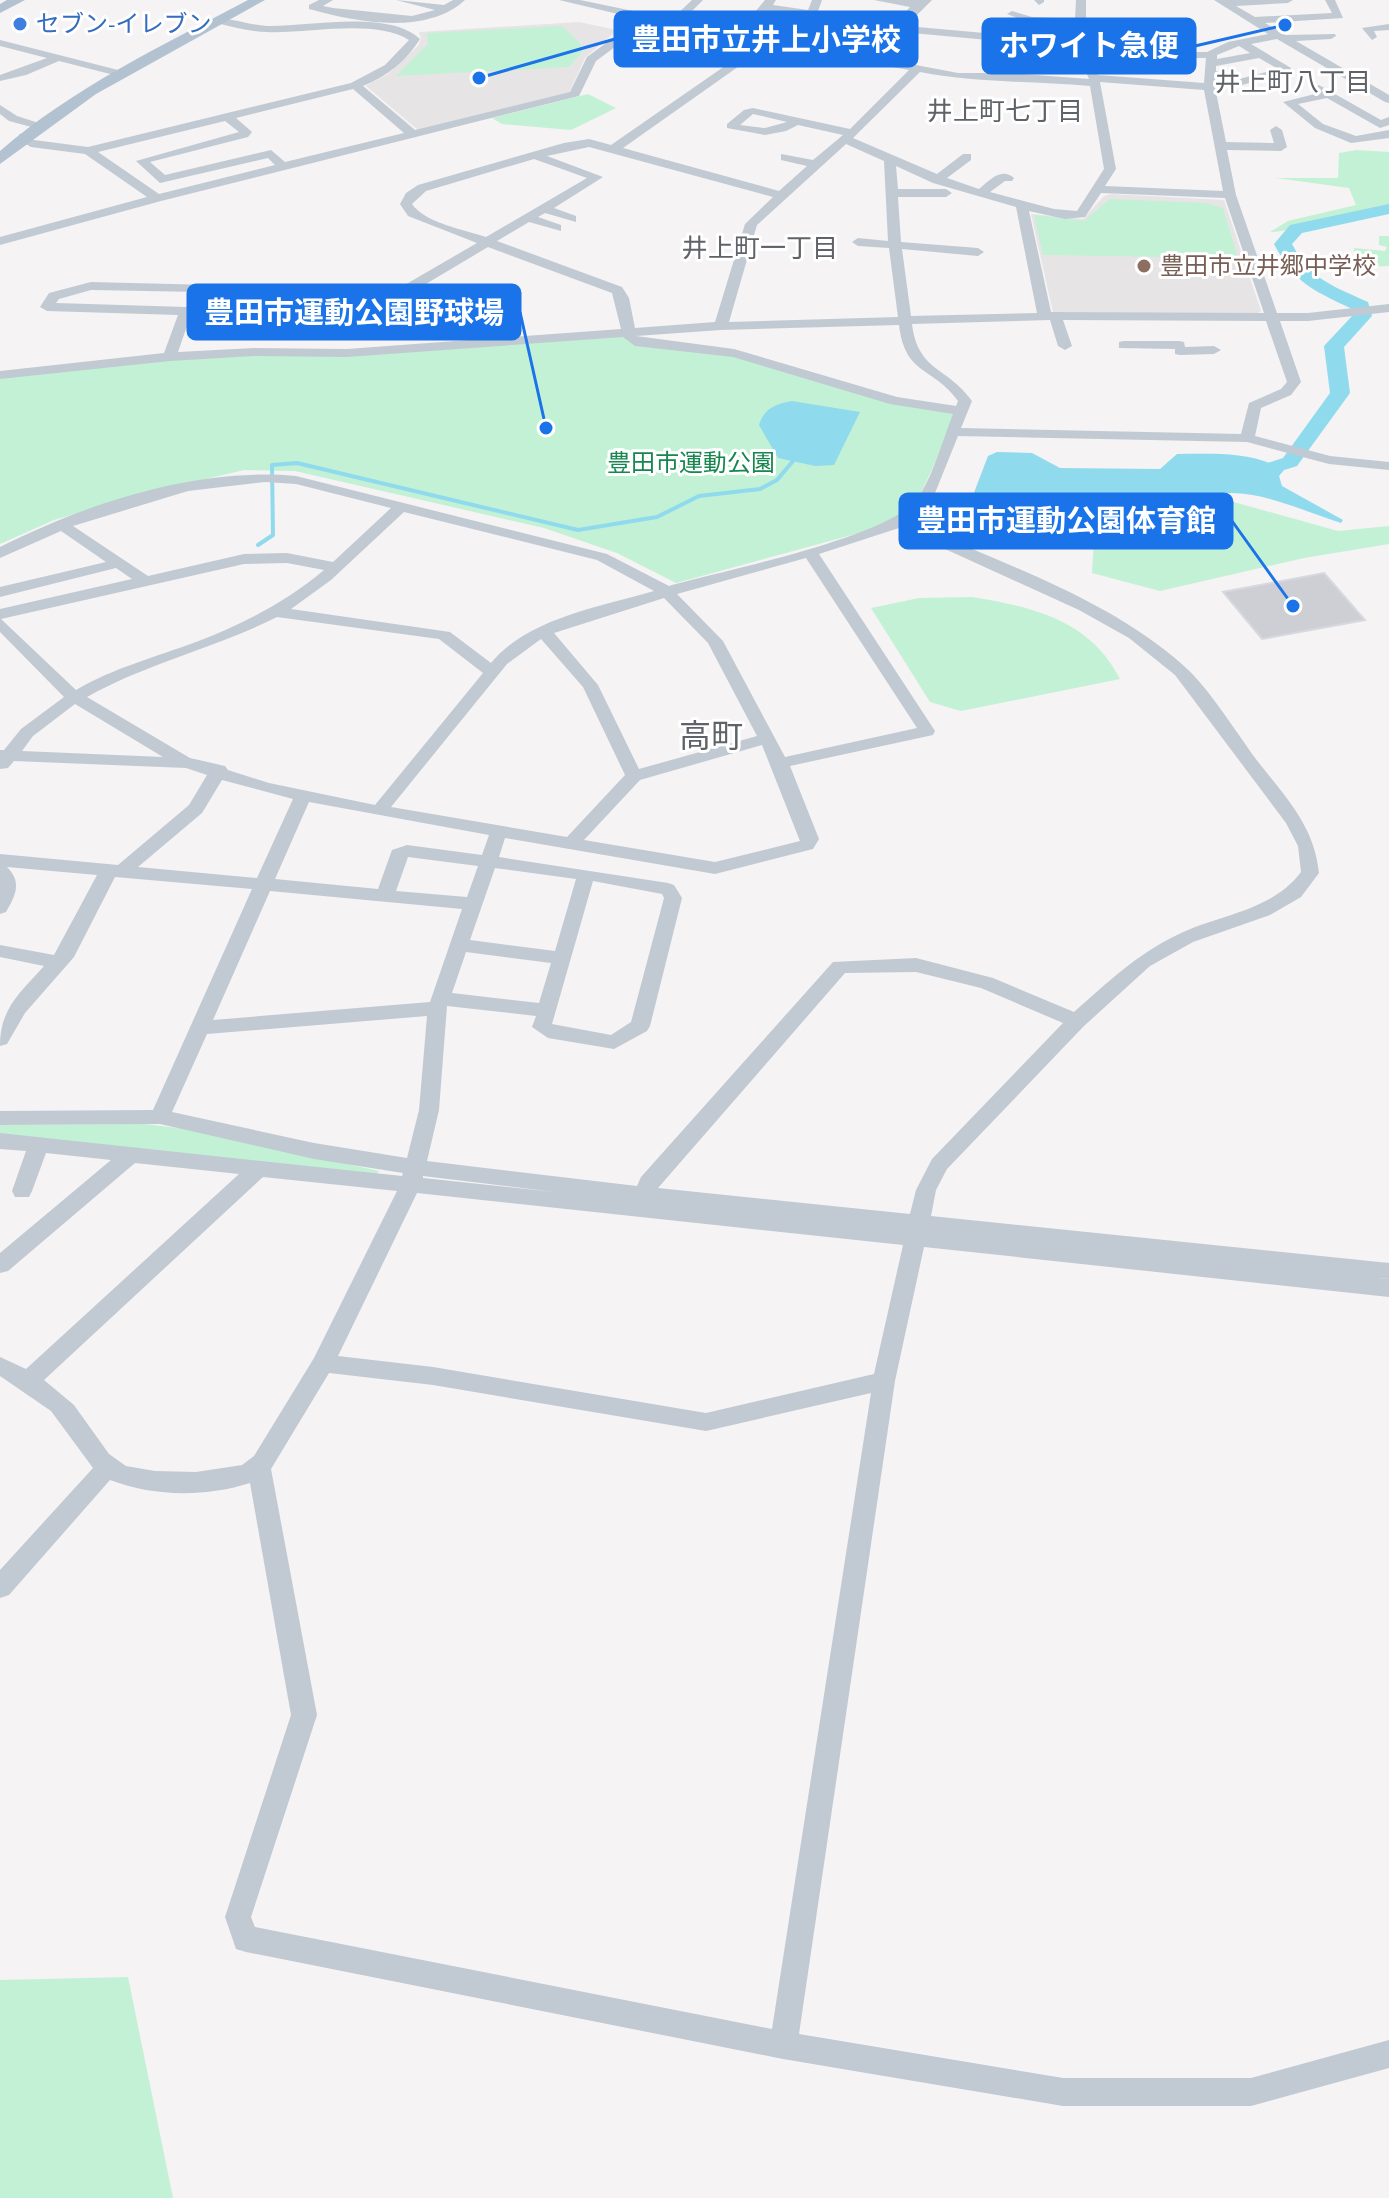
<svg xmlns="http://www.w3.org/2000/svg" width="1389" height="2198" font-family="'Source Sans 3','Noto Sans JP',sans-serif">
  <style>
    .education { fill: #e6e4e5 }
    .green { fill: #c3f1d5 }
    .water { fill: #90daee }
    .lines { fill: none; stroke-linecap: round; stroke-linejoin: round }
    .stream { stroke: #90daee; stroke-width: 4 }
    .river { fill: #90daee; fill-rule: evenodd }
    .building { fill: #cdcfd5; stroke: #d7d9de; stroke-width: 2 }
    .minor { fill: #c1cad2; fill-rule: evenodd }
    .major { fill: #b3c2d1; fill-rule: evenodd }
    .shop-dot { fill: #3f7fe0; stroke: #fff; stroke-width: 3 }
    .education-dot { fill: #8d6e63; stroke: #fff; stroke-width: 3 }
    .labels { text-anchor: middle; stroke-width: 6; stroke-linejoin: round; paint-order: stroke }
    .far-shop-label { font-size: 24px; fill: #366cbe; stroke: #fff; text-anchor: start }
    .far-education-label { font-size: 24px; fill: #785e54; stroke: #fff; text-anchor: start }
    .far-park-label { font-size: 24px; fill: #17864f; stroke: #fff }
    .far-neighbourhood-label { font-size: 26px; fill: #5f6368; stroke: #fff }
    .quarter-label { font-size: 32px; fill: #5f6368; stroke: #fff }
    .leader { fill: none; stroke: #1a73e8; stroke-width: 3 }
    .callout-dot { fill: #1a73e8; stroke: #fff; stroke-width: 3 }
    .callout { fill: #1a73e8; stroke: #1a73e8; stroke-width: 3 }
    .callout-label { font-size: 30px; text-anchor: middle; font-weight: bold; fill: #fff }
  </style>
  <rect width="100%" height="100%" fill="#f5f3f3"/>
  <path class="education" d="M579,22l38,8 -32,28 -16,35 -151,37 -52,-44 22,-12 30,-28 3,-7 -2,-7z
    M1111,194l113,6 37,111 -5,4 -203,-3 -22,-98 52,5 21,-23z"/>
  <path class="green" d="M562,26l18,17 2,9 -13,15 -173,9 32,-32 -1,-11z
    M588,94l28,14 -45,22 -69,-6 -10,-6z
    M1357,150l32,2v55c-17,3 -111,27 -119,25l18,-11 68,-16 -7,-17 -73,-10h62l1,-25z
    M1110,199l95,4 18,5 15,50 -195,-3 -9,-40 50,6z
    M1379,236h10v30l-31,1 -4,-3v-16l31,3 2,-4 -8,-2z
    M623,335l5,6 114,15 215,59 -41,89 -35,23 -205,56 -59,-30 -73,-25 -249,-57 -51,-1 -93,22 -97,28 -54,24v-166l174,-20z
    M1230,501l108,30 51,-5v18l-85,14 -144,33 -68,-18 2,-33z
    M972,597c61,10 118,23 148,82l-159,32 -31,-9 -59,-94 48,-10z
    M144,1124l51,6 184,41 -2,4 -377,-40v-10z
    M128,1977l45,221h-173v-218z"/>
  <path class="water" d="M792,401l68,11 -26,53 -19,1 -37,-8 -19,-33c5,-17 17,-21 33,-24z
    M997,452l35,1 28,15 100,1 17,-15c36,0 75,-3 107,16l-5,6 3,10 61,34 -2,3c-35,-11 -76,-31 -113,-30 -37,2 -79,14 -114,26 -18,7 -33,16 -52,18 -28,4 -82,5 -95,-26l21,-55z"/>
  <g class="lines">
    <path class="stream" d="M258,545l15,-10 -1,-70 25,-2 281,67 79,-13 42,-21 61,-7 17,-9 16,-19"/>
    <path class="river" d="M1389,204v10l-87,19 -10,11c19,36 41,42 76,58l4,14 -28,31 6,46 -53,73 -54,17 -7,-2 -3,-4 3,-4 47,-15 47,-65 -6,-47 29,-31 -1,-6c-39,-19 -57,-25 -78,-65l16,-19z"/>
  </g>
  <path class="building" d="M1324,573l41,47 -103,19 -39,-47z"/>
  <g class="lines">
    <path class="minor" d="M319,0h14l-10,6 10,2 79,8 23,-6 -39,-10 48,5 9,-5h12c-39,36 -109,22 -156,9v-4z
      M559,0h21l92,19 20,-19h11l-21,21 29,8 -5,3 -56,-11 -54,40 -17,35 -418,105 -161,44v-8l147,-40 -62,-43 -54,-7 -12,-7v-6h8l7,6 54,7 263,-64 34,-18 24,-25c-35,-22 -102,-6 -142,-8 -17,0 -34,-5 -50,-9v-4c16,-1 33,6 50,7 41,1 121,-17 153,13 -14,22 -32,37 -57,47l52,44 155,-38 17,-35 52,-38zM353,89l51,44 -119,29 -14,-12 -106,25 -15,-13 98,-25 4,-5 -16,-14zM225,121l14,11 -103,29 24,22 108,-25 7,7 -116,29 -61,-42z
      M765,0h11l-3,5 35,5 4,-10h10l-5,14 -5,3 -44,-6 -20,23 121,22 41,-49 -36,-7h58l-26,26 169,15v-16l-44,-2 -24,-9 5,-3 20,6 43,2 1,-19h10v45l2,7h119l21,-10 40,-8 -54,-34h79l-5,3 -52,3 19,11 77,-4 -7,-13h10l8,18 -78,5 21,12 49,-1 1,2 -5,3 -35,2 93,54v8l-4,-1 -108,-63 -26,5 40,24v4l-53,14 -23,-7v8l11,55 48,1 -4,-13 6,-4 6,4 5,17 -6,4 -54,-1 9,45 41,118h31l81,-9v8l-81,9h-28l21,61 -10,13 -30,13 -6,28 75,20 59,6v8l-60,-6 -82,-22 -289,-6 -25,62 -23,24c92,42 198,76 274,144 26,23 53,68 75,97 28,36 55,63 60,110l-18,24 -31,18 -77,27 -43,24 -66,60 -137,143 -11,21 -5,26 458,47v16l-20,-2 20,2v18l-465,-50 -29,134 -96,653 264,44h188l138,-38v28l-138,38h-188l-280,-47 -537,-107 -10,-3 -11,-32 66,-202 -41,-232c-44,14 -96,14 -140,-3l-101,115 -9,3v-28l93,-102 -42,-57 -51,-35v-19l26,12 213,-195 -104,-11 -127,108 -8,2v-20l111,-93 -65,-7 -14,38 -3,6h-14l-3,-6 14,-40 -26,-2v-16l402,43 1,-3 -89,-14 -154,-35 -160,1v-14l153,-1 99,-221 -137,-12 -41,80 -49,56 -18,31 -7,2c0,-38 20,-53 44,-80l-44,-9v-12l54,10 43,-80 -90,-8c15,15 9,28 -1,45l-6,2v-60l118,11 71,-60 18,-30 -21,-7 -172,-7 -6,7 -8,1v-19h4l17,-21 43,-32 -64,-65v-23l132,-30 -16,-11 -116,29v-10l106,-25 -45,-31 -61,27v-11c88,-44 196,-80 296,-71l311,78 62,32c52,-15 219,-48 248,-87 15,-20 26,-60 36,-85l-63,-10 -157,-47 -98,-11 -12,-9 -276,20 -93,-1 -84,5 -170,18v-8l164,-18 14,-38 -131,-4 -7,-4 9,-14 42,-11 121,3 4,6 -26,27 158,-25 48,-3 81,-47 -69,-27 -8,-12 6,-11 12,-8 146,-42 25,-4 22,6 147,-102 -23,-7zM901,32l175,16 13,31 -81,-6h-50l-79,-15zM769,45l140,25 -59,59 -97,-21 -9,2 -17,14v4l38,7 21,-4 12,-6 45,10 -30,25 -32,-6v6l26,6 -28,25 -156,-43zM1239,46l11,7 -33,6v-4zM1091,58h115l-2,25 -106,-8zM1259,58l19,11 -39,10 -23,-8v-5zM920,72c56,11 113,9 170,14l14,83 -27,42 -23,-2 -64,-17 15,-11h7l2,-3c-13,-11 -24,2 -35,11l-32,-11 24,-18v-6h-8l-26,20 -84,-36zM1100,82l104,8 19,101 -118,-5 11,-17zM753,114l34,8 -22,6 -25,-3zM846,144l38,17 4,80 -30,-3 -6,4 6,4 31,2 9,69 -169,5 28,-97zM589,147l184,50 -28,27 -30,98 -80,6 -6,-30 -7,-11 -125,-46 32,-19 32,9v-6l-23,-8 7,-4 31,9v-6l-22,-8 49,-31 -56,-21zM534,159l53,19 -101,59c-21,-7 -61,-14 -74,-33l14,-13zM896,166l37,17 83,24 21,106 -126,3 -9,-67 76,7 6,-4 -6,-4 -77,-6 -3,-45h48l6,-4 -6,-4h-48zM1101,193l124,5 39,115 -213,-1 -22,-101 36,8 20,-2zM488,247l124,46 9,36 -274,20 -93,-1 -76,4 9,-26 161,-25 56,-4zM91,290l110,2 -15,15 -130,-4 3,-4zM1050,320l8,26 7,4 7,-4 -9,-26 203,1 21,61 -6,7 -32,14 -8,31 -280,-6 11,-27c-25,-35 -54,-29 -60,-77zM899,325c6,51 34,41 59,76l-2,5 -59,-9 -163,-48 -98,-13 85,-6zM265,482l31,2 95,24 -58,54 -46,-9 -43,1 -96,22 -75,-50 115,-35zM404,512l193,48 57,31c-54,16 -126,27 -163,72l-41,-31 -159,-23 40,-29zM899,528l180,82 50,28 46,37 111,148 12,23 3,26c-30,40 -82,42 -124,63 -40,19 -70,48 -103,77l-81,-34 -77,-20 -83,4 -192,215 -4,9 -210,-25 12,-51 8,-104 89,10 -4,11 16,11 66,11 33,-18 3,-5 32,-128 -8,-13 -6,-2 -169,-26 6,-19 210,36 98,-25 6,-10 -29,-73 143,-31 2,-4 -116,-177zM806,558l111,170 -132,29 -62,-116 -46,-47zM287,563l37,7c-38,32 -81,54 -128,72 -40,15 -83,26 -120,48l-75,-71 243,-55zM664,598l44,45 49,93 -118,33 -41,-84 -44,-52zM277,617l162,22 44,34 -108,132 -106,-22 -41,-13 -3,-4 -35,-8 -103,-61c60,-34 129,-49 190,-80zM541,639l42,48 42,88 -58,62 -176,-30 116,-143zM75,704l88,53 -141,-6 11,-15zM762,745l38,96 -85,21 -131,-22 56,-60zM222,780l71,19 -36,79 -119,-11 64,-54zM309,802l180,33 -7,20 -75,-10 -15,5 -14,39 -103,-10zM408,857l70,9 -11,31 -71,-6zM495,868l81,11 -21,72 -85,-11zM593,881l69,13 2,4 -33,124 -20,13 -59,-11zM270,891l192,18 -32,93 -217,18zM466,952l85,11 -12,40 -87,-10zM916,972l65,16 82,35 -131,136 -16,31 -6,24 -252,-26 187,-215zM427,1016l-8,94 -12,48 -93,-15 -142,-31 35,-78zM423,1176l132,16 -132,-14zM263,1177l134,14 -83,167 -60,98 -12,9 -46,7 -41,-1 -29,-5 -17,-12 -35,-49 -30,-25zM417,1193l486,52 -29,129 -168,39 -273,-46 -95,-11zM329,1373l104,12 273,46 165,-38 -99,636 -517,-102 -4,-10 66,-202 -46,-246z
      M1034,0h10v2l-5,3z
      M1389,24v6l-15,1 3,6 -5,3 -10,-12z
      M0,40l126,32 2,2 -6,3 -63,-16 -33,14 -26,6v-6l47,-17 -47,-12z
      M1319,85l62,35 8,-3v8l-9,3 -53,-30 -29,6 25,20 33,12 33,-6v8l-38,5 -36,-15 -32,-26 36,-9 -6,-5z
      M0,105l17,11 28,9 -6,4 -30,-8 -9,-7z
      M1124,341h55l5,1 1,5 29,-1 7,4 -7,4 -34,1 -5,-1v-5l-56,-1v-6z"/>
    <path class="major" d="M7,0h18l-25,13v-9z
      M248,0h17l-169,94 -96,70v-13c74,-64 162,-105 248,-151z"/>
  </g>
  <circle class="shop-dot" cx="20" cy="24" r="8"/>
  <circle class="education-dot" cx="1144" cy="266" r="8"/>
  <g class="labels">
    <g class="far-shop-label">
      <text x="36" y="32">セブン-イレブン</text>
    </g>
    <g class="far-education-label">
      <text x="1160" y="274">豊田市立井郷中学校</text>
    </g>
    <g class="far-park-label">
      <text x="691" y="471">豊田市運動公園</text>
    </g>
    <g class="far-neighbourhood-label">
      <text x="1293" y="91">井上町八丁目</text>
      <text x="1005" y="120">井上町七丁目</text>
      <text x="760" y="257">井上町一丁目</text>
    </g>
    <g class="quarter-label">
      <text x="711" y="747">高町</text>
    </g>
  </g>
  <path class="leader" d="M479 78L615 39M1285 25L1195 46M546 428L520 312M1293 606L1232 521"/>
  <g class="callout-dot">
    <circle cx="479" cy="78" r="8"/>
    <circle cx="1285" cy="25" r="8"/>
    <circle cx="546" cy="428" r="8"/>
    <circle cx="1293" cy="606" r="8"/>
  </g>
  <g class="callout">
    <rect x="615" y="12" width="302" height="54" rx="8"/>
    <rect x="983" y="19" width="212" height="54" rx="8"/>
    <rect x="188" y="285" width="332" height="54" rx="8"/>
    <rect x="900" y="494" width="332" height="54" rx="8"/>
  </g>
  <g class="callout-label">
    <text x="766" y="50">豊田市立井上小学校</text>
    <text x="1089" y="56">ホワイト急便</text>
    <text x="354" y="323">豊田市運動公園野球場</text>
    <text x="1066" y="531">豊田市運動公園体育館</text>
  </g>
</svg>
